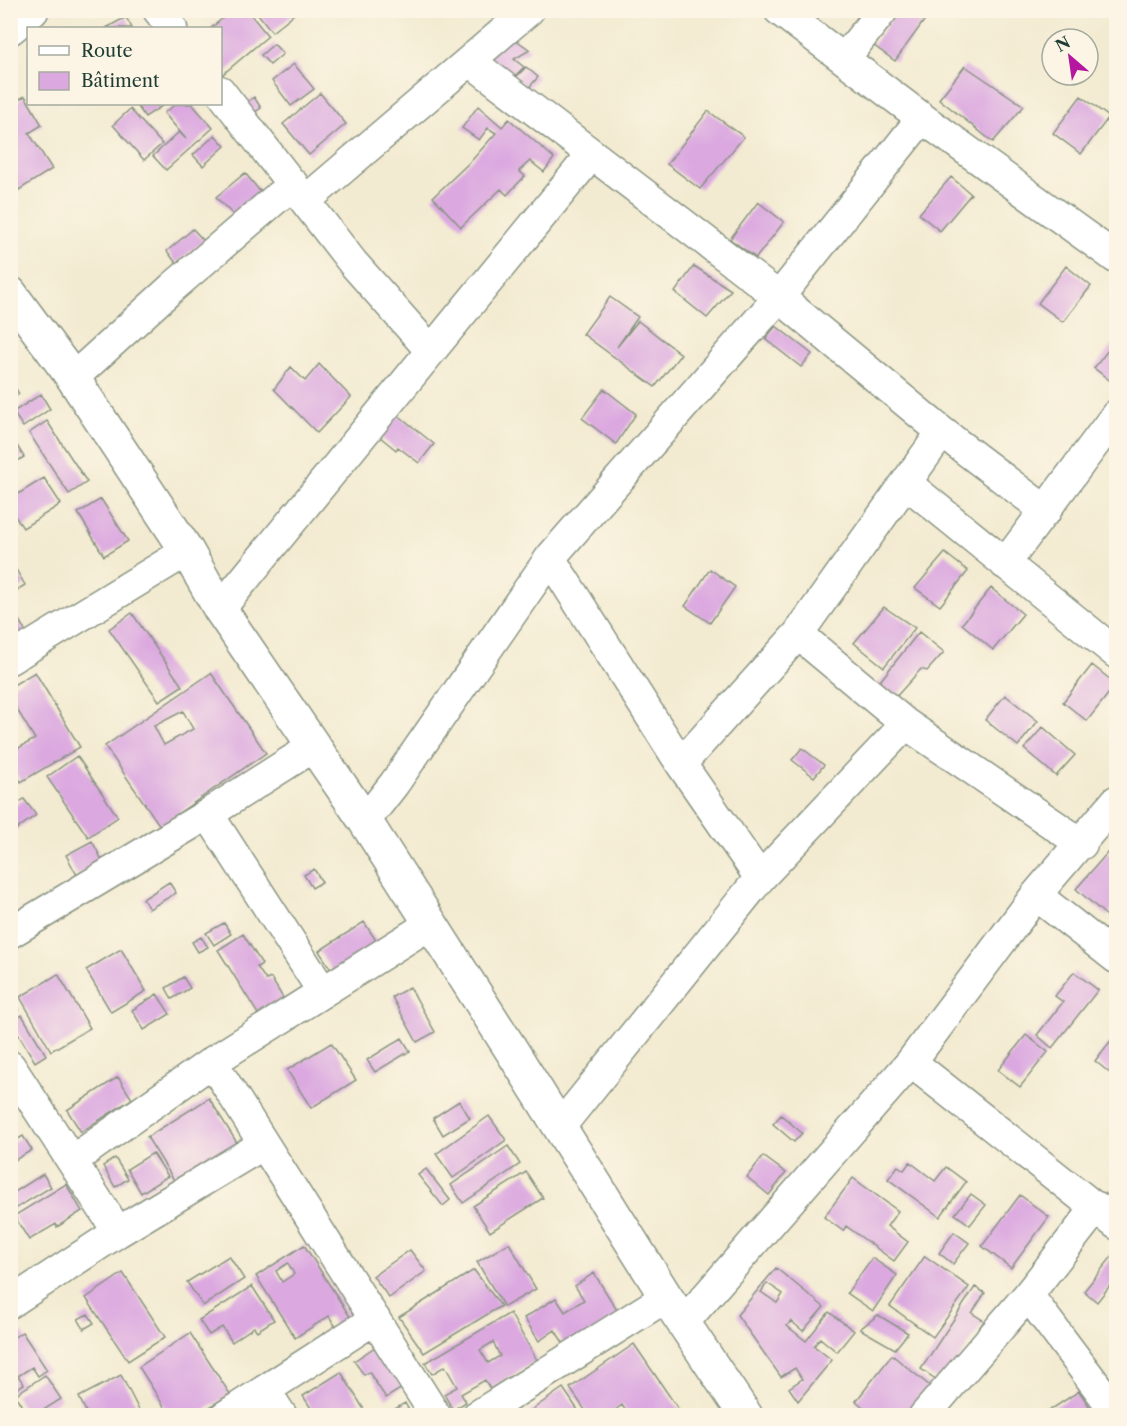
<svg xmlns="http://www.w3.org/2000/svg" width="1127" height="1426" font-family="'Libre Caslon Text',serif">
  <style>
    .building { fill: #dba9e0; fill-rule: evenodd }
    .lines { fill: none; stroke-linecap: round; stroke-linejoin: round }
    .street-casing { stroke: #899482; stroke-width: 33 }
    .secondary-casing { stroke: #899482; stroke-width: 36 }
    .street { stroke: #fff; stroke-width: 30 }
    .secondary { stroke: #fff; stroke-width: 33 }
  </style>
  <rect width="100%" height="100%" fill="#fcf5e5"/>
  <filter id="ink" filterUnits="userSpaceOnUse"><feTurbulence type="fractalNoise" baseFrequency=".0167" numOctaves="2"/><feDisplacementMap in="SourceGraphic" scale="12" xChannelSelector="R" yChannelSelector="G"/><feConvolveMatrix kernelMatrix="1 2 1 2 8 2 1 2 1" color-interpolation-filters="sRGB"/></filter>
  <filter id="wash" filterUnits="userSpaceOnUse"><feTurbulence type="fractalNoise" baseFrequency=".008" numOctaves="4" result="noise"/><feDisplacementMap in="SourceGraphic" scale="24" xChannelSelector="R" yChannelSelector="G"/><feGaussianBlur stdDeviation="1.35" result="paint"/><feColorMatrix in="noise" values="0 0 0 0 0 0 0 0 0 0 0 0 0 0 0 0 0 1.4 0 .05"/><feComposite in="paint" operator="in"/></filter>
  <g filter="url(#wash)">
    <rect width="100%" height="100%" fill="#f3ebd1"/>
    <g id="blocks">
      <path class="building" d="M233,10h14l21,26 -46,39 -2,-47h-9z
        M255,10h44l-27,22z
        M898,10h34l-37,51 -22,-16z
        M126,17l6,11h-26z
        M509,35l21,15 -16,9 10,8 -10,10 -28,-22z
        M274,44l9,10 -13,11 -9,-10z
        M294,64l20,25 -23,17 -19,-25z
        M965,66l59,40 -31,36 -54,-43z
        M526,67l12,10 -10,12 -13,-11z
        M320,93l26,31 -37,31 -26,-31z
        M25,96l17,29 -13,8 23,36 -33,21 -9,-13v-73z
        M1081,96l28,21 -28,37 -28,-21z
        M254,97l7,11 -12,8 -6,-11z
        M136,104h29l-20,13z
        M176,104h16l21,24 -47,42 -13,-14 26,-24 7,7 -22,-26z
        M478,106l24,21 7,-8 45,39 -10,14 -14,-11 -11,10 6,5 -18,19 -6,-6 -40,38 -28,-30 40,-38 23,-26 -8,-5 -9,12 -17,-12z
        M130,109l32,35 -18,16 -31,-35z
        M708,111l36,26 -44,52 -33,-25z
        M215,135l10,11 -22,20 -10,-11z
        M245,173l18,22 -28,22 -19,-20z
        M951,177l20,17 -31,37 -21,-17z
        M758,202l26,20 -28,36 -26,-19z
        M193,229l11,12 -28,22 -9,-12z
        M694,266l37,24 -24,28 -32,-26z
        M1066,266l25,20 -28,36 -25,-19z
        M610,297l28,20 -21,30 21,-26 43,33 -26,33 -72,-53z
        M776,326l36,28 -11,13 -36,-28z
        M1116,340v38l-3,5 -19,-15z
        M319,364l32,33 -34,36 -43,-44 17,-22 14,14z
        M10,379l9,15 -9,5z
        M604,389l32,25 -20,30 -34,-26z
        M41,394l9,15 -27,18 -10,-15z
        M398,415l36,29 -15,19 -21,-16 -2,3 -16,-13z
        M47,421l40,61 -18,12 -40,-61z
        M14,441l10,16 -14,9v-23z
        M44,478l17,26 -38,24 -13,-19v-10z
        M101,499l27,42 -24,15 -26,-43z
        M945,553l23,18 -28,35 -25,-18z
        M10,559l15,26 -8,5 -7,-11z
        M710,569l25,18 -25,36 -25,-17z
        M991,588l32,26 -30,36 -31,-26z
        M884,607l31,21 -31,39 -30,-24z
        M14,612l15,25 -19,11v-34z
        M132,613l50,73 -23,15 -50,-72z
        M919,632l25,20 -17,19 -6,-2 -27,30 -17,-14z
        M1092,665l24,19 -29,37 -24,-19z
        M35,672l45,75 -59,35 -11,-18v-21l5,7 20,-11 -25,-41v-11z
        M211,673l55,80 -106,73 -55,-80zM183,711l10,18 -29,16 -10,-19z
        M1005,695l33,26 -20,25 -33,-26z
        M1043,727l32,28 -19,21 -32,-27z
        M802,748l22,17 -10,12 -22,-17z
        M77,756l41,61 -30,20 -41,-60z
        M24,799l12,16 -26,19v-25z
        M92,841l11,21 -26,13 -11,-20z
        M1108,852l8,7v45l-9,12 -31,-27z
        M314,869l8,13 -10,6 -8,-13z
        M169,882l7,11 -27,16 -6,-10z
        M364,922l15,23 -45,29 -15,-23z
        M224,923l7,11 -17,11 -8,-12z
        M243,934l19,30 -5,3 9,13 5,-2 17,28 -25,16 -45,-72z
        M201,937l7,10 -10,5 -6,-10z
        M121,949l25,42 -35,21 -25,-42z
        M1074,972l24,18 -46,58 -15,-13 26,-33 -8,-6z
        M58,974l32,54 -39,23 -31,-54z
        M183,977l7,11 -18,11 -6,-11z
        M410,987l25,45 -18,10 -25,-45z
        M10,992l9,18 -9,5z
        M157,994l13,20 -26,16 -12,-20z
        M22,1015l24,40 -11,7 -24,-40z
        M1116,1034v44l-21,-17z
        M1026,1035l22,17 -28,35 -22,-17z
        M402,1038l8,13 -35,21 -8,-12z
        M331,1043l25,37 -45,28 -24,-38z
        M118,1077l14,22 -51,33 -14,-22z
        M209,1098l30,48 -62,39 -30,-48z
        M459,1101l11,17 -27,17 -10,-17z
        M781,1115l21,18 -8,9 -21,-18z
        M489,1116l17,24 -53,38 -17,-24z
        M23,1136l9,14 -22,13v-19z
        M508,1146l12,18 -57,39 -12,-18z
        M153,1153l15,23 -27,17 -14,-24z
        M763,1156l23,17 -17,22 -22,-18z
        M115,1158l13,21 -13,8 -12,-21z
        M910,1162l25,19 11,-14 20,15 -26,35 -52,-38 10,-13 6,4z
        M426,1169l24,31 -7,6 -25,-31z
        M526,1172l17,26 -53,34 -17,-26z
        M43,1174l8,13 -41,25v-17z
        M853,1178l45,33 -11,15 21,16 -14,19 -48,-35 -3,5 -19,-14z
        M66,1184l16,27 -25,16 -1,-3 -27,16 -15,-24z
        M971,1194l15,11 -16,20 -15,-11z
        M1020,1195l29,22 -38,51 -29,-22z
        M954,1232l15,11 -16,21 -14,-11z
        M509,1243l27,46 -32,18 -27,-45z
        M304,1245l50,78 -15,9 -10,-16 -34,22 -39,-62zM288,1263l6,11 -12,8 -6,-11z
        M410,1250l16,21 -37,27 -16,-22z
        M1114,1254l2,2v22l-19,24 -13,-11z
        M229,1256l15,23 -41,27 -16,-24z
        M925,1256l44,31 -36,50 -43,-31z
        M872,1258l25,17 -24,36 -26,-18z
        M776,1268l48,39 -21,24 -12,-10 -4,5 19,15 23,-29 25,19 -17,21 -17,-14 -6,8 18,14 -34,41 -9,-13 13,-9 -7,-11 -14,9 -44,-62zM767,1283l16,11 -6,9 -16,-11z
        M474,1270l27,36 -77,47 -25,-36z
        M123,1273l42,64 -37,24 -42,-63z
        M594,1273l26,42 -53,34 -12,-19 -16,11 -15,-23 32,-20 9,14 19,-12 -9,-14z
        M252,1286l22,34 -17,11 -3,-4 -22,15 -10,-15 -13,8 -10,-15z
        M975,1287l10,6 -13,20 12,8 -41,63 -22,-15z
        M510,1313l27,47 -47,29 -5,-9 -24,14 5,8 -13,8 -9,-16 13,-7 -12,-21 -13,8 -7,-11zM493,1342l7,14 -12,7 -8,-13z
        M88,1314l6,9 -10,6 -6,-10z
        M878,1315l30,18 -13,16 -35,-20z
        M22,1332l25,38 -9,6 -6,-9 -14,9 6,8 -14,9v-53z
        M190,1333l40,61 -34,22h-26l-31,-49z
        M634,1344l49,72h-54l-7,-11 -15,11h-18l-19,-28z
        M375,1347l27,41 -16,10 -17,-26 -5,3 -10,-14z
        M892,1355l38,31 -24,30h-40l3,-4 -13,-11z
        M341,1372l27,44h-52l-13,-20z
        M45,1375l16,24 -27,17h-6l-13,-21z
        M121,1375l21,41h-54l-9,-19z
        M563,1388l19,28h-47l-2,-3 -4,3h-6z
        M1079,1391l14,21 -6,4h-46z
        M405,1403l7,13h-29z"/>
    </g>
  </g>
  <g filter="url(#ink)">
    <use href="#blocks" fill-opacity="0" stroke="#899482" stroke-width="1.5"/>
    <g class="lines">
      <g class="street-casing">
        <path id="street" d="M158,10l14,18
          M779,10l143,108 194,140
          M844,59l39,-49
          M470,61l309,236 163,135 104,79
          M220,91l133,172 78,88
          M305,201l224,-191
          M73,378l100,-91 120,-103
          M906,483l210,170
          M550,558l131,206 79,114
          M1005,564l111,-149
          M220,609l372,-455
          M798,634l108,90 176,120
          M10,659l177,-108
          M681,764l117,-130 144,-202
          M208,814l115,178
          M365,821l29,-37 156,-226 229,-261 143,-179
          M1036,895l80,63
          M10,933l198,-119 105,-67
          M212,1062l224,354
          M911,1062l205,162
          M10,1066l108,166
          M559,1128l201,-250 146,-154
          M73,1160l139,-98 220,-139
          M1028,1295l88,117
          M10,1303l108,-71 146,-88
          M684,1322l227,-260 125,-167 80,-94
          M265,1390l17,26
          M225,1416l150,-97
          M477,1416l189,-119
          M924,1416l104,-121 69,-88"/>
      </g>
      <g class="secondary-casing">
        <path id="secondary" d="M10,28l22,-18
          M10,293l63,85 114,173 33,58 145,212 147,230 154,246 80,119"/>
      </g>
      <use href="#street" class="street"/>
      <use href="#secondary" class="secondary"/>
    </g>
  </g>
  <rect width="1127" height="1426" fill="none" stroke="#fcf5e5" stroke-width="36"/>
  <rect x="27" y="27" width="195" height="78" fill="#fcf5e5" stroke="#a4ab9e" stroke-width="1.5"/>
  <rect x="39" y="46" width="30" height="9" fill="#ffffff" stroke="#a4ab9e" stroke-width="1.5"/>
  <text x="81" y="57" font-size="18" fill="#1f3d34">Route</text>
  <rect x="39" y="72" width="30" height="18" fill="#dba9e0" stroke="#a4ab9e" stroke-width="1.5"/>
  <text x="81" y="87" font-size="18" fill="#1f3d34">Bâtiment</text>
  <g transform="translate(1070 57) rotate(331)"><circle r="28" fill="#fcf5e5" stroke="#a4ab9e" stroke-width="1.5"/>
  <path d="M0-4.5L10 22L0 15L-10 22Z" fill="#b5179e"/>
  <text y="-9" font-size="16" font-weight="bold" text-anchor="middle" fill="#1f3d34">N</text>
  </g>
</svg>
